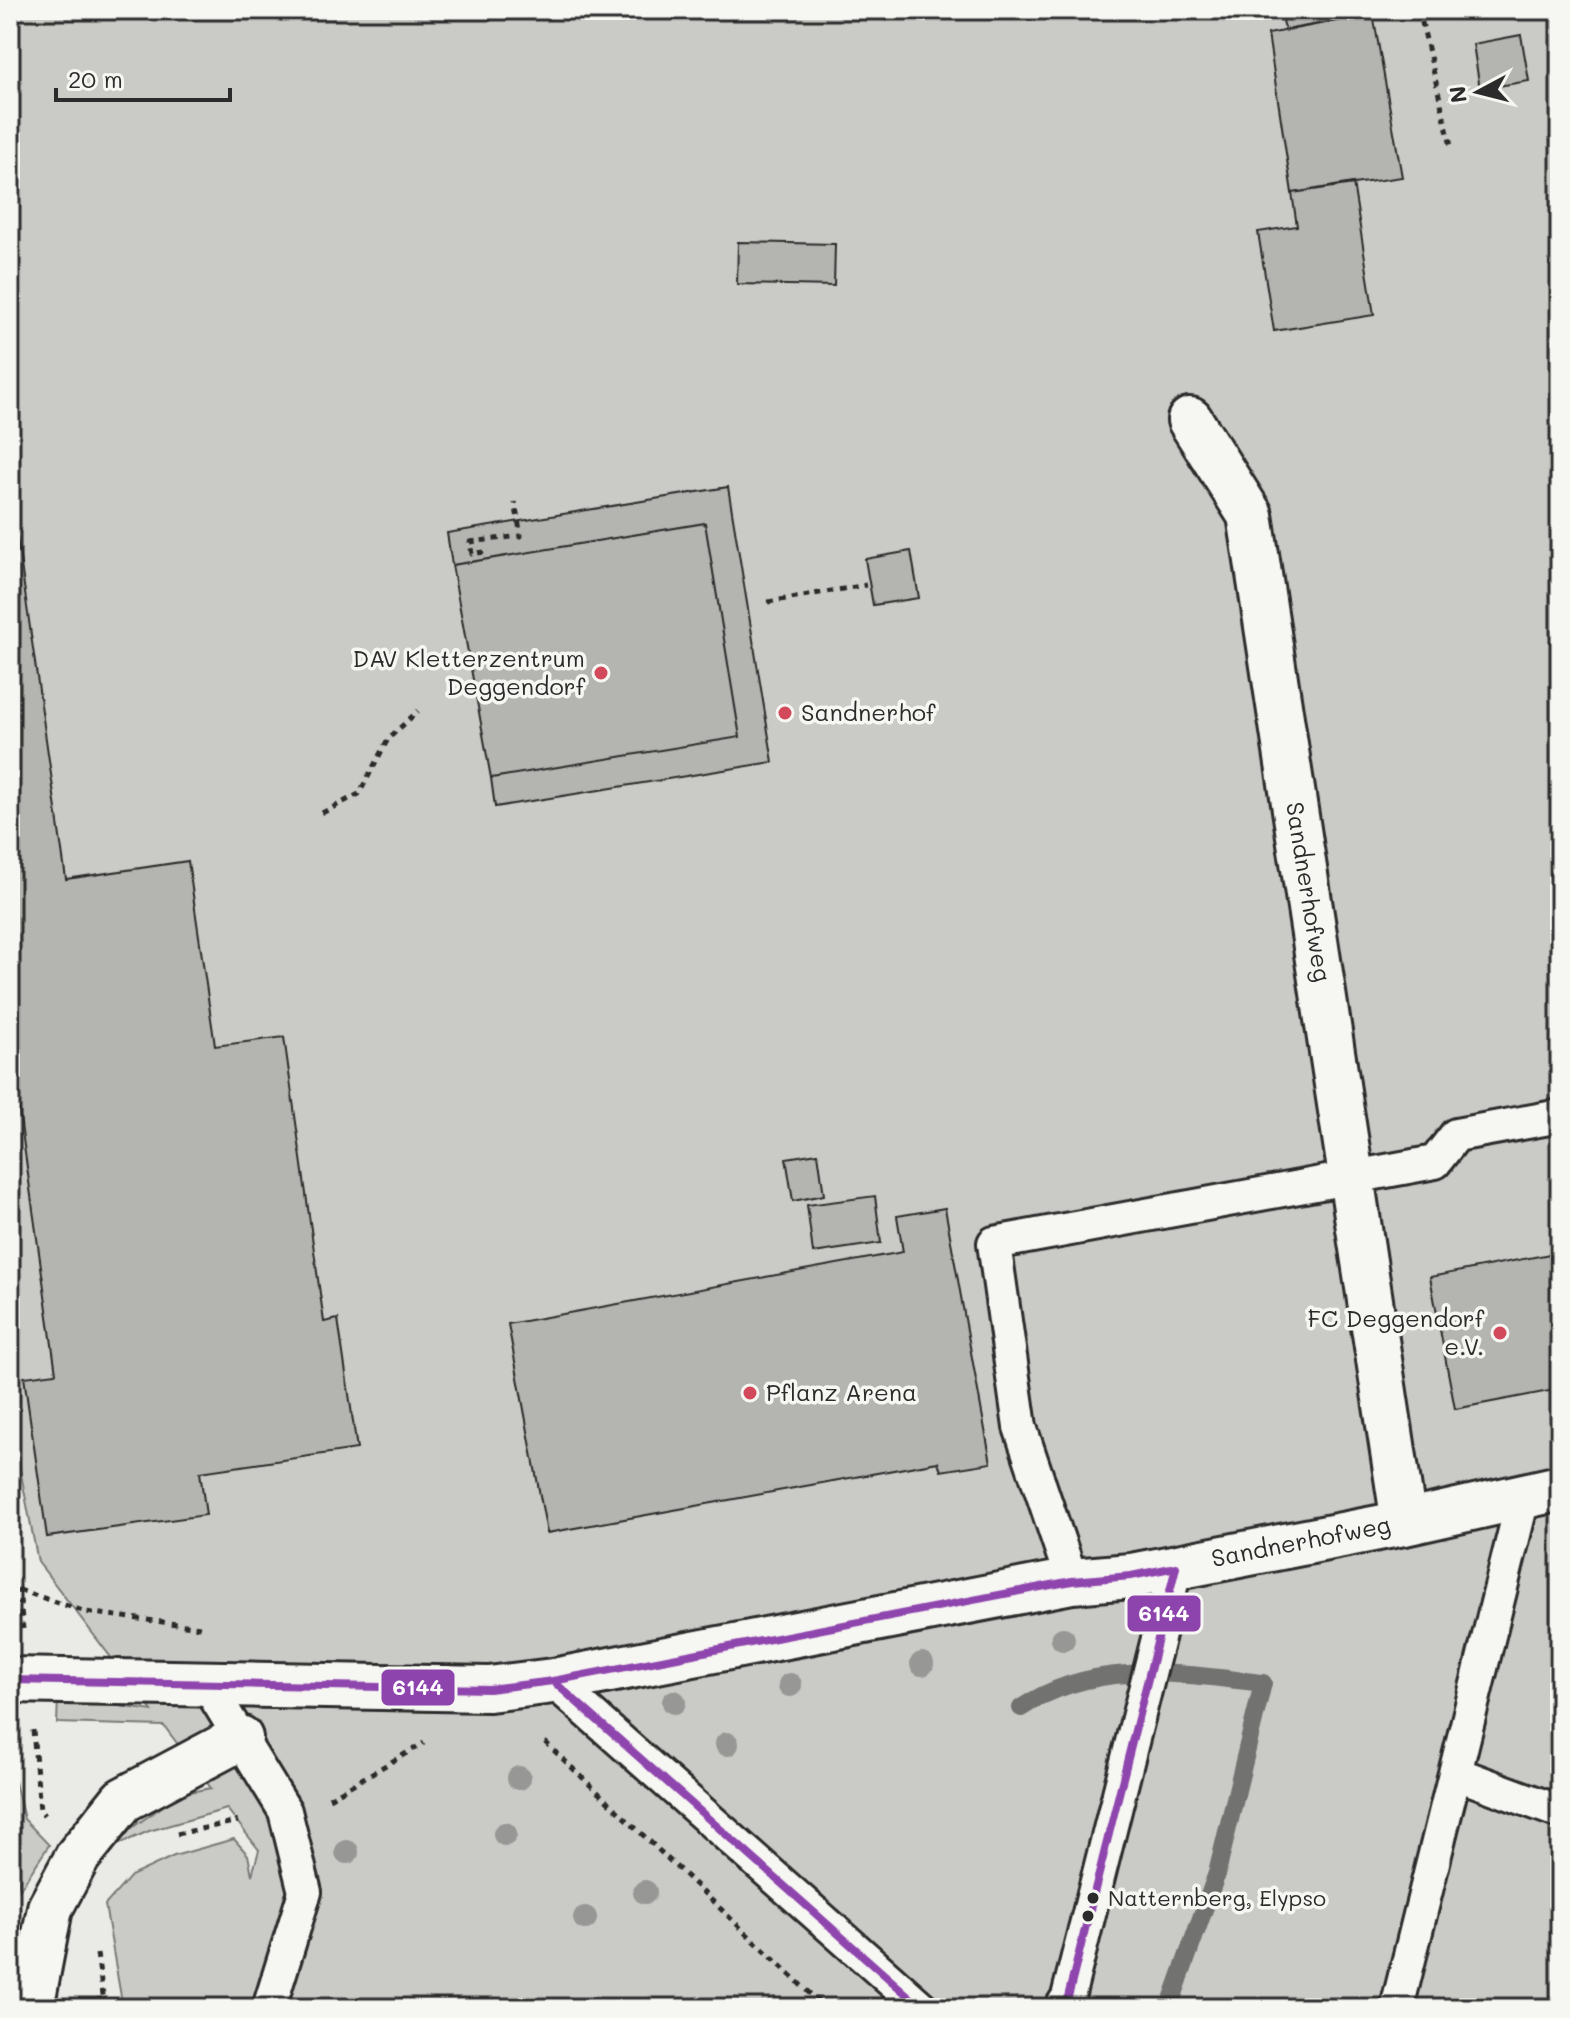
<svg xmlns="http://www.w3.org/2000/svg" width="1570" height="2018" font-family="Mali,sans-serif">
  <style>
    .green { fill: #cacac7; stroke: #7a7a79; stroke-width: 2 }
    .lines { fill: none; stroke-linecap: round; stroke-linejoin: round }
    .stream { stroke: #727270; stroke-width: 18 }
    .building { fill: #b4b4b1; stroke: #2b2b2b; stroke-width: 2 }
    .service-casing { stroke: #2b2b2b; stroke-width: 38 }
    .minor-casing { stroke: #2b2b2b; stroke-width: 50 }
    .path { stroke: #2b2b2b; stroke-width: 5; stroke-dasharray: 6 6; stroke-linecap: butt }
    .service { stroke: #f6f6f2; stroke-width: 32 }
    .minor { stroke: #f6f6f2; stroke-width: 44 }
    .bus-1-casing { stroke: #f6f6f2; stroke-width: 14 }
    .bus-1 { stroke: #8e44ad; stroke-width: 8 }
    .tree { fill: #979795 }
    .poi-dot { fill: #d1495b; stroke: #f6f6f2; stroke-width: 3 }
    .bus-dot { fill: #2b2b2b; stroke: #f6f6f2; stroke-width: 3 }
    .labels { text-anchor: middle; stroke-width: 7; stroke-linejoin: round; paint-order: stroke }
    .bus-label { font-size: 22px; fill: #2b2b2b; stroke: #f6f6f2; text-anchor: start }
    .poi-label { font-size: 24px; fill: #2b2b2b; stroke: #f6f6f2; text-anchor: end }
    .street-label { font-size: 24px; fill: #2b2b2b; stroke: #f6f6f2 }
    .line-badge { stroke: #f6f6f2; stroke-width: 3 }
    .badge-label { font-size: 22px; text-anchor: middle; font-weight: bold; fill: #fff }
  </style>
  <rect width="100%" height="100%" fill="#eaeae6"/>
  <filter id="ink" filterUnits="userSpaceOnUse"><feTurbulence type="fractalNoise" baseFrequency=".0125" numOctaves="2"/><feDisplacementMap in="SourceGraphic" scale="16" xChannelSelector="R" yChannelSelector="G"/><feConvolveMatrix kernelMatrix="1 2 1 2 8 2 1 2 1" color-interpolation-filters="sRGB"/></filter>
  <g filter="url(#ink)">
    <path class="green" d="M10,10h1550v1998h-1437l-18,-103 26,-29 43,-20 60,-17 14,16 4,20 7,-25 -32,-41 -78,22 -32,14 -1,-6 64,-45 31,-6 -47,-62 -107,-3 1,-26 94,14 -114,-149 -28,-145z
      M15,1782l9,37 25,26 -29,44 -10,-53v-53z"/>
    <g class="lines">
      <path class="stream" d="M1021,1708c74,-50 159,-34 242,-25l-46,190 -48,135"/>
    </g>
    <path class="building" d="M1281,10h91l1,4 -88,16z
      M1373,14l29,163 -110,16 -24,-159z
      M1521,35l8,46 -49,8 -7,-45z
      M1353,183l21,132 -100,16 -16,-99 39,-6 -5,-33z
      M738,242l97,2 -1,42 -97,-2z
      M728,487l45,275 -278,45 -4,-29 249,-41 -35,-214 -253,42 -5,-32z
      M10,488l56,391 122,-18 27,185 69,-9 40,285 14,-3 19,130 -157,23 6,43 -159,22 -23,-160 32,-4 -46,-326z
      M705,523l35,214 -249,41 -39,-213z
      M911,551l8,47 -46,7 -8,-46z
      M818,1153l6,42 -31,6 -7,-43z
      M875,1196l6,47 -68,10 -6,-48z
      M945,1208l46,255 -50,8 -3,-9 -391,71 -39,-209 395,-72 -6,-36z
      M1560,1252v137l-105,20 -25,-132z"/>
    <g class="lines">
      <g class="service-casing">
        <path id="service" d="M1072,1581l-52,-154 -26,-184 441,-81 21,-27 104,-19
          M553,1681l369,327
          M206,1682l79,129 20,81 -36,116
          M1455,1773l105,39
          M1061,2008l7,-11 108,-430
          M1397,2008l127,-514"/>
      </g>
      <g class="minor-casing">
        <path id="minor" d="M1190,420l60,95 154,1008
          M10,1680l479,9 64,-8 519,-100 59,-5 273,-53 156,-35
          M31,2008l19,-100 28,-52 45,-56 117,-62"/>
      </g>
      <path class="path" d="M1419,10l32,136
        M484,552l-12,2 -2,-12 51,-6 -6,-34
        M768,602l98,-17
        M322,813l37,-19 29,-55 30,-28
        M10,1579l9,11 4,39
        M19,1590l67,22 114,15
        M33,1730l7,80 4,5
        M545,1742l280,266
        M329,1798l95,-55
        M177,1834l61,-13
        M97,1954l8,54
        M84,2003l19,-4"/>
      <use href="#service" class="service"/>
      <use href="#minor" class="minor"/>
      <g class="bus-1-casing">
        <path id="bus-1" d="M10,1680l479,9 64,-8 519,-100 59,-5 45,-9 -108,430 -7,11
          M553,1681l369,327"/>
      </g>
      <use href="#bus-1" class="bus-1"/>
    </g>
    <g class="tree">
      <circle cx="1063" cy="1639" r="12"/>
      <circle cx="922" cy="1664" r="12"/>
      <circle cx="790" cy="1685" r="12"/>
      <circle cx="674" cy="1702" r="12"/>
      <circle cx="727" cy="1744" r="12"/>
      <circle cx="519" cy="1778" r="12"/>
      <circle cx="505" cy="1834" r="12"/>
      <circle cx="347" cy="1852" r="12"/>
      <circle cx="645" cy="1892" r="12"/>
      <circle cx="585" cy="1918" r="12"/>
    </g>
  </g>
  <g class="poi-dot">
    <circle cx="601" cy="673" r="8"/>
    <circle cx="785" cy="713" r="8"/>
    <circle cx="1500" cy="1333" r="8"/>
    <circle cx="750" cy="1393" r="8"/>
  </g>
  <g class="bus-dot">
    <circle cx="1093" cy="1898" r="7"/>
    <circle cx="1088" cy="1916" r="7"/>
  </g>
  <g class="labels">
    <g class="bus-label">
      <text x="1108" y="1906">Natternberg, Elypso</text>
    </g>
    <g class="poi-label">
      <text x="585" y="667">DAV Kletterzentrum<tspan x="585" dy="28">Deggendorf</tspan></text>
      <text x="801" y="721" text-anchor="start">Sandnerhof</text>
      <text x="1484" y="1327">FC Deggendorf<tspan x="1484" dy="28">e.V.</tspan></text>
      <text x="766" y="1401" text-anchor="start">Pflanz Arena</text>
    </g>
    <g class="street-label">
      <text transform="translate(1308 892) rotate(81)" y="8">Sandnerhofweg</text>
      <text transform="translate(1301 1542) rotate(-11)" y="8">Sandnerhofweg</text>
    </g>
  </g>
  <g class="line-badge">
    <rect x="1126" y="1594" width="76" height="39" rx="8" fill="#8e44ad"/>
    <rect x="380" y="1668" width="76" height="39" rx="8" fill="#8e44ad"/>
  </g>
  <g class="badge-label">
    <text x="1164" y="1621">6144</text>
    <text x="418" y="1695">6144</text>
  </g>
  <rect width="1570" height="2018" fill="none" stroke="#f6f6f2" stroke-width="40"/>
  <rect x="20" y="20" width="1530" height="1978" fill="none" stroke="#2b2b2b" stroke-width="3" filter="url(#ink)"/>
  <g transform="translate(1478 92) rotate(263)" stroke="#f6f6f2" stroke-width="6" paint-order="stroke">
  <path d="M0-6L14 30L0 20L-14 30Z" fill="#2b2b2b"/>
  <text y="-12" font-size="22" font-weight="bold" text-anchor="middle" fill="#2b2b2b">N</text>
  </g>
  <path d="M56 88v12h174v-12" fill="none" stroke="#2b2b2b" stroke-width="4"/>
  <text x="68" y="88" font-size="24" fill="#2b2b2b" stroke="#f6f6f2" stroke-width="6" paint-order="stroke">20 m</text>
</svg>
